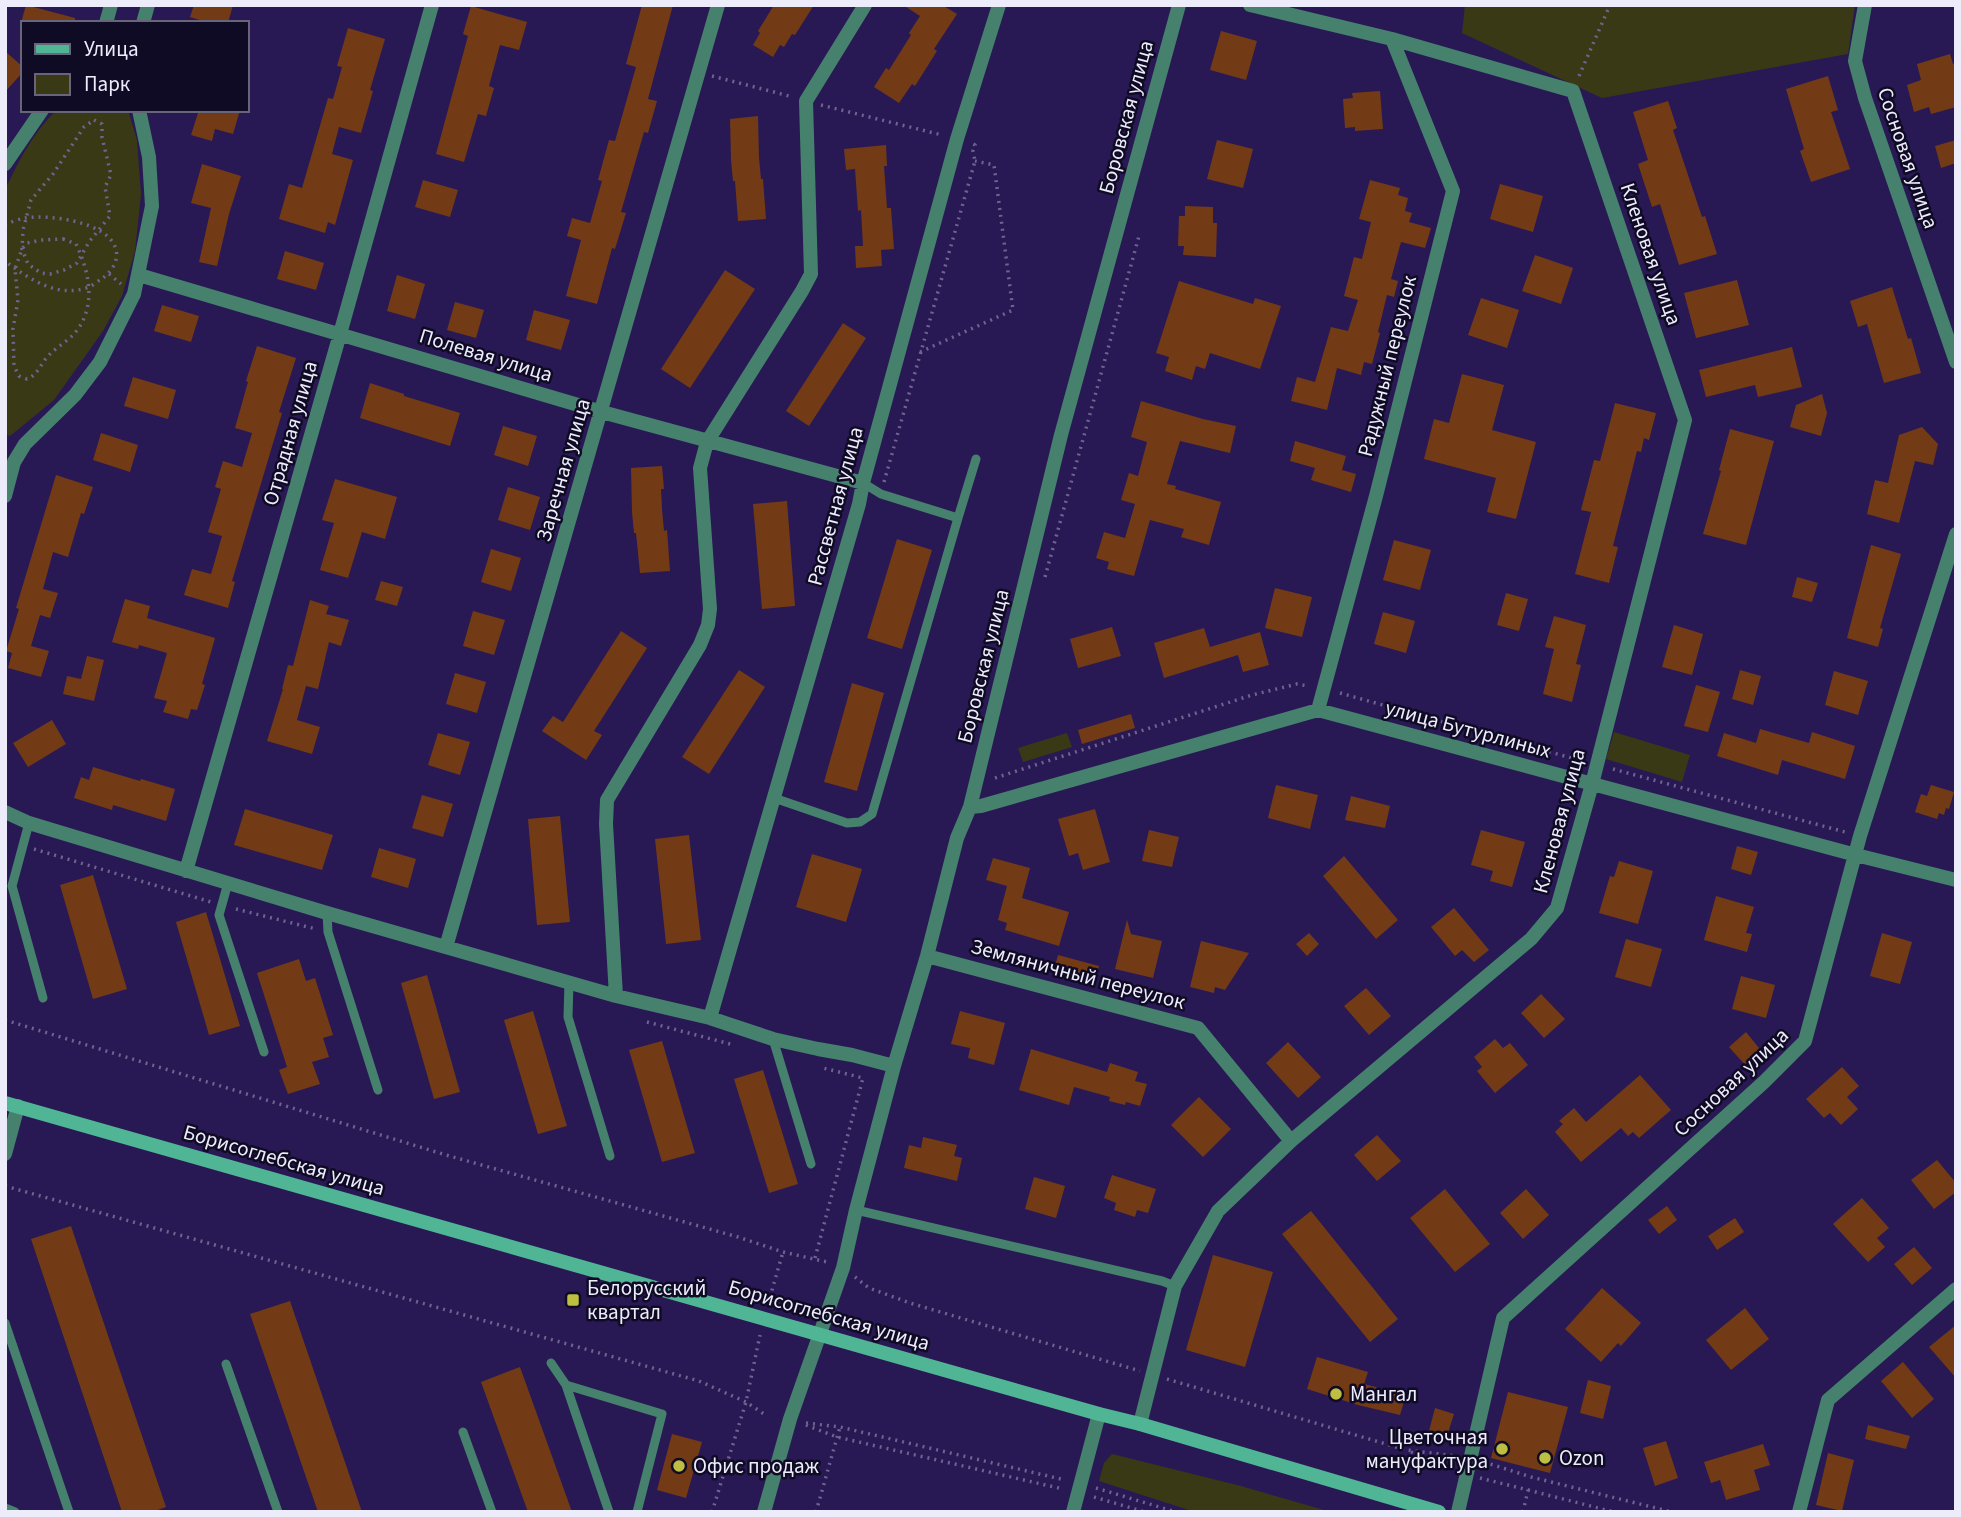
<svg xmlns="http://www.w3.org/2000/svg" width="1961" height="1517" font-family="'Source Sans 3',sans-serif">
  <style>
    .green { fill: #393a15 }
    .building { fill: #733a16 }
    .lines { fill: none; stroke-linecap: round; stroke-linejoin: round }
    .path { stroke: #6e648f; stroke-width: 3.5; stroke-dasharray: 2 5; stroke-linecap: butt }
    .lane { stroke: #46816d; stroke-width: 9 }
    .street { stroke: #46816d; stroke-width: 14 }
    .secondary { stroke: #50b594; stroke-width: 14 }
    .poi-dot { fill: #bebf42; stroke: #100b24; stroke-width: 2.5 }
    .labels { text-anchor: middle; stroke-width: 5; stroke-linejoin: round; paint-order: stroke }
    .street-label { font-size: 21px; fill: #edecfb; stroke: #100b24 }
    .poi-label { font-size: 21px; fill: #edecfb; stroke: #100b24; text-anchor: start }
  </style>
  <rect width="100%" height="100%" fill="#281954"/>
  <path class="green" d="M1465,5h390l-7,49 -246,44 -140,-65z
    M57,110h71l9,30 4,54 -6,57 -13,45 -19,35 -49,69 -44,36 -5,-2v-244c13,-28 29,-59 52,-80z
    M1614,732l76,23 -8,27 -76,-23z
    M1067,733l5,14 -49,15 -5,-14z
    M1112,1454l129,32 90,26h-136l-96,-31 5,-18z"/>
  <path class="building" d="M26,5l49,13v5h-54z
    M194,5h39l-5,18h-19l-19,-6z
    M642,5h31l-25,94 9,2 -9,32 -4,-1 -23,80 5,1 -11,36 -3,-1 -15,56 -31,-8 15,-56 -14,-4 5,-18 18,5 12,-42 -4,-1 11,-40 6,1 21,-74 -10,-3z
    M774,5h40l-19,30 -3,-1 -8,13 -4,-2 -7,12 -20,-12 7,-12 -2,-2z
    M903,5h39l15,9 -23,35 3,2 -22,35 -3,-2 -13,19 -25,-16 12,-19 3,2 22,-35 -2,-2 11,-17z
    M471,6l56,16 -8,28 -19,-5 -11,41 5,2 -8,28 -8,-2 -14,48 -28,-8 32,-118 -5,-2z
    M348,28l37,11 -15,51 3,1 -12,42 -22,-6 -7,27 21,6 -18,65 -7,-3 -3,11 -46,-14 10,-35 13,4 26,-90 5,1 9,-32 -5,-1z
    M1221,31l36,10 -11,39 -36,-10z
    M5,51l18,16v5l-18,20z
    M1950,54l3,10 3,-1v44l-25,7 -2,-7 -15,5 -7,-27 14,-5 -4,-16z
    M1828,76l10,34 -7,2 19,57 -39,13 -11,-31 4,-2 -18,-60z
    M1380,91l3,38 -28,2v-4l-10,1 -2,-29 10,-1 -1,-5z
    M1668,101l9,27 -4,2 29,87 3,-1 12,38 -38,11 -19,-61 -8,3 -14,-43 10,-4 -15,-48z
    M199,110h41l-7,24 -18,-5 -3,12 -21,-6z
    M758,116l1,42 2,21h2l3,40 -28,2 -3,-40h-2l-2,-21 -1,-41z
    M1217,140l36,9 -10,39 -36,-9z
    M1956,140v23l-15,5 -6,-22z
    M886,145l1,21h-3l3,42h4l3,41 -13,1 1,16 -26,2 -1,-22h8l-2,-36 -3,1 -3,-42 -9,1 -2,-21z
    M202,164l39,12 -12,38 -12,52 -18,-4 12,-54 -20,-5z
    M423,180l35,10 -8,27 -35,-10z
    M1370,180l30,8 -2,7 10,3 -3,13 7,2 -3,9 22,6 -6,20 -24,-6 -10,37 7,2 -4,16 -7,-2 -9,37 2,1 -8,31 -8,-2 -3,13 -24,-7 -10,42 -36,-9 6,-24 18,5 16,-55 17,4 10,-31 -14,-4 10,-39 8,2 9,-37 -12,-3z
    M1500,184l43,12 -10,36 -43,-13z
    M1185,206l28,1v16h4l-1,34 -33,-2 1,-9h-6l1,-30h6z
    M285,251l39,12 -8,27 -39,-11z
    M1535,255l38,13 -12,36 -39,-13z
    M725,270l30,19 -65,99 -29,-19z
    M397,275l28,9 -10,35 -28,-8z
    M1737,280l12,45 -53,13 -12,-45z
    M1179,281l74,23 2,-6 26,8 -21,63 -50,-16 -5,16 -9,-3 -4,14 -27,-9 4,-14 -13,-4z
    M1892,287l16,52 3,-1 10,35 -37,10 -17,-59 -9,3 -8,-26z
    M1481,298l38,12 -12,38 -39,-13z
    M455,302l29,8 -8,28 -29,-8z
    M162,305l37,11 -8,26 -37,-11z
    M534,310l36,10 -9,30 -35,-10z
    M843,323l23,15 -57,88 -23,-15z
    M257,346l39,12 -17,54 3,1 -50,168 3,1 -7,26 -44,-13 8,-26 19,5 11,-38 -14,-4 13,-43 -6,-2 8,-26 19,6 10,-34 -17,-5 13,-46 -2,-1z
    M1792,347l10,40 -44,10 -3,-12 -49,12 -7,-27z
    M1462,374l42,11 -12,45 44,12 -20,77 -29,-7 9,-34 -72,-19 10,-40 15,4z
    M133,377l43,13 -8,29 -44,-13z
    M370,383l34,11v2l56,17 -10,33 -90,-28z
    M1822,394l5,19 -6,23 -31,-9 6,-22z
    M1141,401l62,18 33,7 -6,27 -50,-12 -13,43 9,2 -1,3 46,13 -12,43 -28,-8 3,-8 -34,-9 -16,56 -27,-7 2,-7 -13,-4 8,-26 21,6 10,-34 -14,-4 8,-27 9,3 9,-34 -16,-5z
    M1615,403l41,10 -7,27 -5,-2 -3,14 -4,-1 -24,95 5,1 -9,36 -34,-9 16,-62 -10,-2 13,-50 6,1z
    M503,426l34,10 -9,30 -34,-11z
    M1922,427l16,17 -5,21 -18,-4 -16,62 -32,-9 8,-34 13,3 11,-48z
    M1730,429l44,12 -28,104 -43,-11 18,-63 -2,-1z
    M101,433l37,12 -8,27 -37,-12z
    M1295,441l51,15 -4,14 14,4 -5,18 -40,-12 4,-12 -25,-7z
    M662,466l2,23h-3l1,20 2,22 3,-1 3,41 -30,2 -4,-40h-2l-2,-21 -1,-44z
    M56,475l37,12 -9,27 -3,-1 -13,44 -15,-5 -10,37 15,4 -8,25 -10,-3 -9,31 18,5 -8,26 -33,-9 4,-15 -6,-2 13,-42 -3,-1z
    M335,479l62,18 -12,42 -23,-7 -14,46 -28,-8 14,-47 -12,-3z
    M508,487l32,10 -10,33 -32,-10z
    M787,501l8,105 -33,3 -9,-105z
    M897,539l35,11 -30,99 -35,-11z
    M1394,540l37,10 -11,40 -37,-10z
    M1871,545l30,9 -21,74 3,1 -5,18 -31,-9z
    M491,549l30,9 -10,33 -30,-9z
    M1797,577l21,6 -6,19 -20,-5z
    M381,581l22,6 -6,19 -22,-6z
    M1275,588l37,9 -10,40 -37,-9z
    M1506,593l22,6 -9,32 -22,-6z
    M125,599l25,7 -3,12 68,20 -13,46 3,1 -8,25 -6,-1 -3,10 -25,-7 4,-11 -13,-3 13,-45 -28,-8 -1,4 -26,-7z
    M310,600l19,6 -3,8 23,6 -8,26 -12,-4 -11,47 -12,-3 -9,34 23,7 -8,27 -45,-13 16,-52h-1l6,-24 5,1z
    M473,611l32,9 -11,35 -31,-9z
    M1383,612l32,9 -9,32 -32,-9z
    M1554,616l32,9 -10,39 5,1 -9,37 -29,-8 11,-45 -9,-2z
    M1674,625l29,9 -11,41 -30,-8z
    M1112,627l9,29 -43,12 -8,-29z
    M1204,628l6,19 50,-15 9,33 -26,7 -5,-17 -74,23 -10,-35z
    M621,631l26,17 -53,83 8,4 -16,25 -44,-29 11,-15 10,6z
    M87,656l17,4 -10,41 -31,-7 4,-18 14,3z
    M739,670l26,17 -56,87 -27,-17z
    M1740,670l21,6 -8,29 -21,-6z
    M1834,671l34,10 -10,34 -33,-10z
    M455,673l31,9 -9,31 -31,-9z
    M852,683l32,10 -27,98 -33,-9z
    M1696,685l24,7 -12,40 -24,-6z
    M1131,714l4,14 -53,16 -4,-14z
    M52,720l14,24 -38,23 -15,-24z
    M1760,729l49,14 3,-11 43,14 -10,33 -63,-19 -4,15 -61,-19 7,-23 32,10z
    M438,733l32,9 -10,33 -32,-10z
    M93,767l47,14 1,-2 34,10 -9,32 -53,-16 -1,5 -38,-12 7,-21 8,3z
    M1276,785l42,10 -8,34 -42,-11z
    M1931,785l23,7 -5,17 -3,-1 -2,7 -5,-2 -2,6 -22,-7 6,-18 6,2z
    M422,795l31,9 -10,33 -31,-9z
    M1351,796l39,10 -5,22 -40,-8z
    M245,809l88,26 -11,35 -88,-25z
    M1095,809l15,53 -27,8 -5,-17 -9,3 -11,-37z
    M560,816l10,106 -33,3 -9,-106z
    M1149,830l30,7 -7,30 -30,-6z
    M1481,830l44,12 -13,45 -22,-6 3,-10 -22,-6z
    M689,835l12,105 -35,4 -11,-105z
    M1737,846l21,6 -7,23 -20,-6z
    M379,848l37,11 -8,29 -37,-11z
    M812,854l50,15 -16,53 -50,-15z
    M1344,856l54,64 -22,19 -53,-63z
    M993,858l37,10 -8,30 47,14 -10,34 -54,-16 2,-7 -9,-3 9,-34 -21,-6z
    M1619,861l34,10 -15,53 -39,-11 11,-37 4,1z
    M93,875l34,114 -34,10 -33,-114z
    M1716,896l38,11 -8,26 6,1 -5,18 -43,-12z
    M1454,908l35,42 -15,12 -12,-12 -7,6 -24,-29z
    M206,912l34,114 -31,9 -33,-113z
    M1127,920l4,14 31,7 -9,37 -38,-9z
    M1309,933l10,11 -12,12 -11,-12z
    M1882,933l30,9 -12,42 -30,-8z
    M1626,939l36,10 -11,38 -36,-10z
    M1201,941l48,12 -24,37 -10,-3 -1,6 -24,-6z
    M1058,955l41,11 -5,20 -41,-12z
    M299,959l7,22 9,-3 18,57 -10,3 6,19 -17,5 8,22 -32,10 -9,-24 8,-3 -30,-94z
    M427,975l33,117 -26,7 -33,-116z
    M1741,976l34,9 -9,33 -34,-9z
    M1366,988l25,28 -22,19 -25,-29z
    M1541,994l24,25 -21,19 -23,-25z
    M533,1011l34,115 -29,8 -34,-114z
    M960,1011l45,12 -11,42 -26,-7 2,-10 -19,-4z
    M1746,1032l17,21 -16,14 -18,-20z
    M1495,1039l8,9 7,-5 18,22 -33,28 -18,-22 5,-4 -8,-10z
    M662,1041l33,112 -33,9 -33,-112z
    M1288,1042l33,35 -23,21 -32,-35z
    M1031,1049l76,23 3,-9 28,9 -3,9 12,3 -7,22 -14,-4 -1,3 -16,-4 1,-4 -36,-10 -5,18 -50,-15z
    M1842,1067l17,19 -12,11 11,12 -17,16 -11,-12 -6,5 -18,-19z
    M763,1070l35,114 -29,9 -35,-114z
    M1640,1075l31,35 -32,28 -6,-6 -5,4 -7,-8 -40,34 -26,-30 8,-8 -4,-3 15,-13 12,14z
    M1199,1097l32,32 -28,28 -32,-32z
    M1377,1135l24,26 -24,20 -23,-26z
    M923,1137l34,8 -3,11 8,2 -5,23 -53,-13 5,-23 12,3z
    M1937,1160l19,23v9l-22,17 -23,-29z
    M1112,1175l44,14 -8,24 -11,-3 -2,7 -21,-7 2,-7 -12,-5z
    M1034,1177l31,9 -9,32 -31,-9z
    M1445,1189l45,55 -35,28 -45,-54z
    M1526,1189l23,26 -26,24 -23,-26z
    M1862,1198l27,30 -12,10 8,9 -17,15 -35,-38z
    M1667,1206l10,14 -18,14 -11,-14z
    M1311,1211l87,108 -28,23 -88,-108z
    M1735,1218l9,14 -27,18 -9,-14z
    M71,1226l95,281 -14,5h-30l-91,-273z
    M1914,1247l18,21 -20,17 -18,-21z
    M1213,1255l60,17 -28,95 -59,-17z
    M1602,1288l39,35 -20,23 -3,-3 -17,19 -36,-33z
    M290,1301l72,211h-44l-68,-198z
    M1745,1308l24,31 -38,31 -25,-30z
    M1956,1325v53l-27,-31z
    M1317,1357l51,15 -4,12 42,11 -6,20 -42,-10 -51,-16z
    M1903,1362l31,37 -22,19 -31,-37z
    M520,1367l52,145h-44l-47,-130z
    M1588,1380l23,6 -8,33 -23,-6z
    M1508,1392l60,15 -18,66 -59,-15z
    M1435,1408l19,6 -7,22 -18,-5z
    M1868,1425l42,11 -4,13 -41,-10z
    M672,1434l30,8 -16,56 -29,-8z
    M1666,1441l12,37 -23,8 -12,-38z
    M1763,1444l7,21 -16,5 6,20 -34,10 -6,-20 -9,3 -7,-21z
    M1828,1453l26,7 -12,51 -26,-6z"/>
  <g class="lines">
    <path class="path" d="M712,76l81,21
      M1579,76l31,-71
      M821,105l121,30
      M94,120l8,4v13l9,38 -6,12 5,29 -21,26 -12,21 -13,7 -14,4 -9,-1 -13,-9 -6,-15 1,-19 8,-30 22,-26 31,-47z
      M5,225c6,-3 14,-6 20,-7 24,-4 85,4 91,32 3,11 -5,22 -13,28 -4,2 -9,7 -14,9 -31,12 -60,-8 -84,-26
      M63,239l13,5c13,27 20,59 2,85 -8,11 -20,17 -29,26 -8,8 -11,20 -22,24l-8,-3 -5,-10 -1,-37 5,-29 -3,-31 7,-20 5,-6 14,-3z
      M109,274l12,10
      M920,352l93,-42 -19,-145 -19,-4
      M884,482l91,-321 -2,-10 2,-6 -2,-1
      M1045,577l94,-341
      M1340,693l242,68
      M1613,769l232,63
      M995,778l257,-83 45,-11 11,2
      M34,849l177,53
      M236,909l80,20
      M5,1020l441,135 292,82 45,15 44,10
      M647,1022l87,23
      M5,1186l694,195 47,21 18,12
      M815,1258l48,-180 -40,-10
      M855,1277l14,11 41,15 230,68
      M768,1304l15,-52
      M1167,1379l239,71 51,6
      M806,1423l34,4 225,53
      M806,1425l31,12 226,52
      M1411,1452l42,17
      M1484,1462l47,15 141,35
      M1480,1478l48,12 -5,22
      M1096,1488l80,24
      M1528,1490l86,22
      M1094,1497l51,15
      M712,1512l34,-110 14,-67
      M816,1512l24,-85"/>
    <path class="lane" d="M958,518l18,-59
      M774,798l73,25 13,-1 12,-8 86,-296 -77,-24 -18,-11
      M29,823l-17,63 31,112
      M228,883l-9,32 45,137
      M327,913l1,19 50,158
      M569,982l-1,35 42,139
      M773,1039l38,125
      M856,1210l306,71 13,5
      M5,1323l64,189
      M551,1363l15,22 43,127
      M226,1364l52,148
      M566,1385l96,29 -25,98
      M463,1432l29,80
      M5,1508l10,4"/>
    <path class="street" d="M1865,5l-10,56 10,37 91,264
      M106,23l5,-18
      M143,23l5,-18
      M5,164l37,-54
      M139,275l463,137 261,71
      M5,496l9,-34 11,-18 50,-49 25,-33 34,-68 18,-88 -3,-49 -10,-47
      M1318,710l58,-214 77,-305 -61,-152
      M970,807l11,-1 337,-96 538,145 100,25
      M5,812l24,11 298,90 289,83 94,22 63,21 45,10 34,6 42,11
      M186,871l154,-537 92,-329
      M446,947l272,-942
      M927,956l271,72 93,113
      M616,996l-10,-172 1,-24 93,-155 8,-20 2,-16 -10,-141 7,-26 95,-151 9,-17 -5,-173 59,-96
      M710,1018l149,-514 4,-21 94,-344 42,-134
      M5,1154l13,-48
      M1140,1424l35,-138 43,-75 73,-70 240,-202 26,-31 35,-124 93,-364 -112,-329 -181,-52 -142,-34
      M764,1512l26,-93 53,-151 13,-58 38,-144 33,-110 30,-118 13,-31 91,-372 118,-430
      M1073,1512l26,-98
      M1458,1512l45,-194 261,-236 41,-41 55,-205 96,-302
      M1799,1512l29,-112 128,-111"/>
    <path class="secondary" d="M5,1103l1094,311 41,10 299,88"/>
  </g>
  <g class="poi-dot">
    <rect x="566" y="1293" width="14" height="14" rx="3.5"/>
    <circle cx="1336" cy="1394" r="7"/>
    <circle cx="1502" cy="1449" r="7"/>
    <circle cx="1545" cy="1458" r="7"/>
    <circle cx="679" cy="1466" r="7"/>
  </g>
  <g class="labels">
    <g class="street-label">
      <text transform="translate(1126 117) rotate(-75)" y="7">Боровская улица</text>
      <text transform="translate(1908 158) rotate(71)" y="7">Сосновая улица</text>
      <text transform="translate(1651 254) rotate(71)" y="7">Кленовая улица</text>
      <text transform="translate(486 355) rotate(17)" y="7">Полевая улица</text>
      <text transform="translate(1387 366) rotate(-76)" y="7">Радужный переулок</text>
      <text transform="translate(290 433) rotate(-74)" y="7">Отрадная улица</text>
      <text transform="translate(563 470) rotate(-74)" y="7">Заречная улица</text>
      <text transform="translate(835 506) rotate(-75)" y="7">Рассветная улица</text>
      <text transform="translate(983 666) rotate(-76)" y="7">Боровская улица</text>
      <text transform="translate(1468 729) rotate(15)" y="7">улица Бутурлиных</text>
      <text transform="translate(1559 821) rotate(-75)" y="7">Кленовая улица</text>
      <text transform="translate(1078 974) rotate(15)" y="7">Земляничный переулок</text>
      <text transform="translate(1731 1082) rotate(-43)" y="7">Сосновая улица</text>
      <text transform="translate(284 1160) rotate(16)" y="7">Борисоглебская улица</text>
      <text transform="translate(829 1315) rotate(16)" y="7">Борисоглебская улица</text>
    </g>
    <g class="poi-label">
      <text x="587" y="1295">Белорусский<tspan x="587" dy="24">квартал</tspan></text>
      <text x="1350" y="1401">Мангал</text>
      <text x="1488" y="1444" text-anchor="end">Цветочная<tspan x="1488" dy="24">мануфактура</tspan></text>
      <text x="1559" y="1465">Ozon</text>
      <text x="693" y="1473">Офис продаж</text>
    </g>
  </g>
  <rect width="1961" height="1517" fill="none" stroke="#edecfb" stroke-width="14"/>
  <rect x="21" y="21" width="228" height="91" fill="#100b24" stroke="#68657a" stroke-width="2"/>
  <rect x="35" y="44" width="35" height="10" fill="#50b594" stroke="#68657a" stroke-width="2"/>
  <text x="84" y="56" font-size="21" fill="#edecfb">Улица</text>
  <rect x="35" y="74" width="35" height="21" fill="#393a15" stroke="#68657a" stroke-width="2"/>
  <text x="84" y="91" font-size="21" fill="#edecfb">Парк</text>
</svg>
